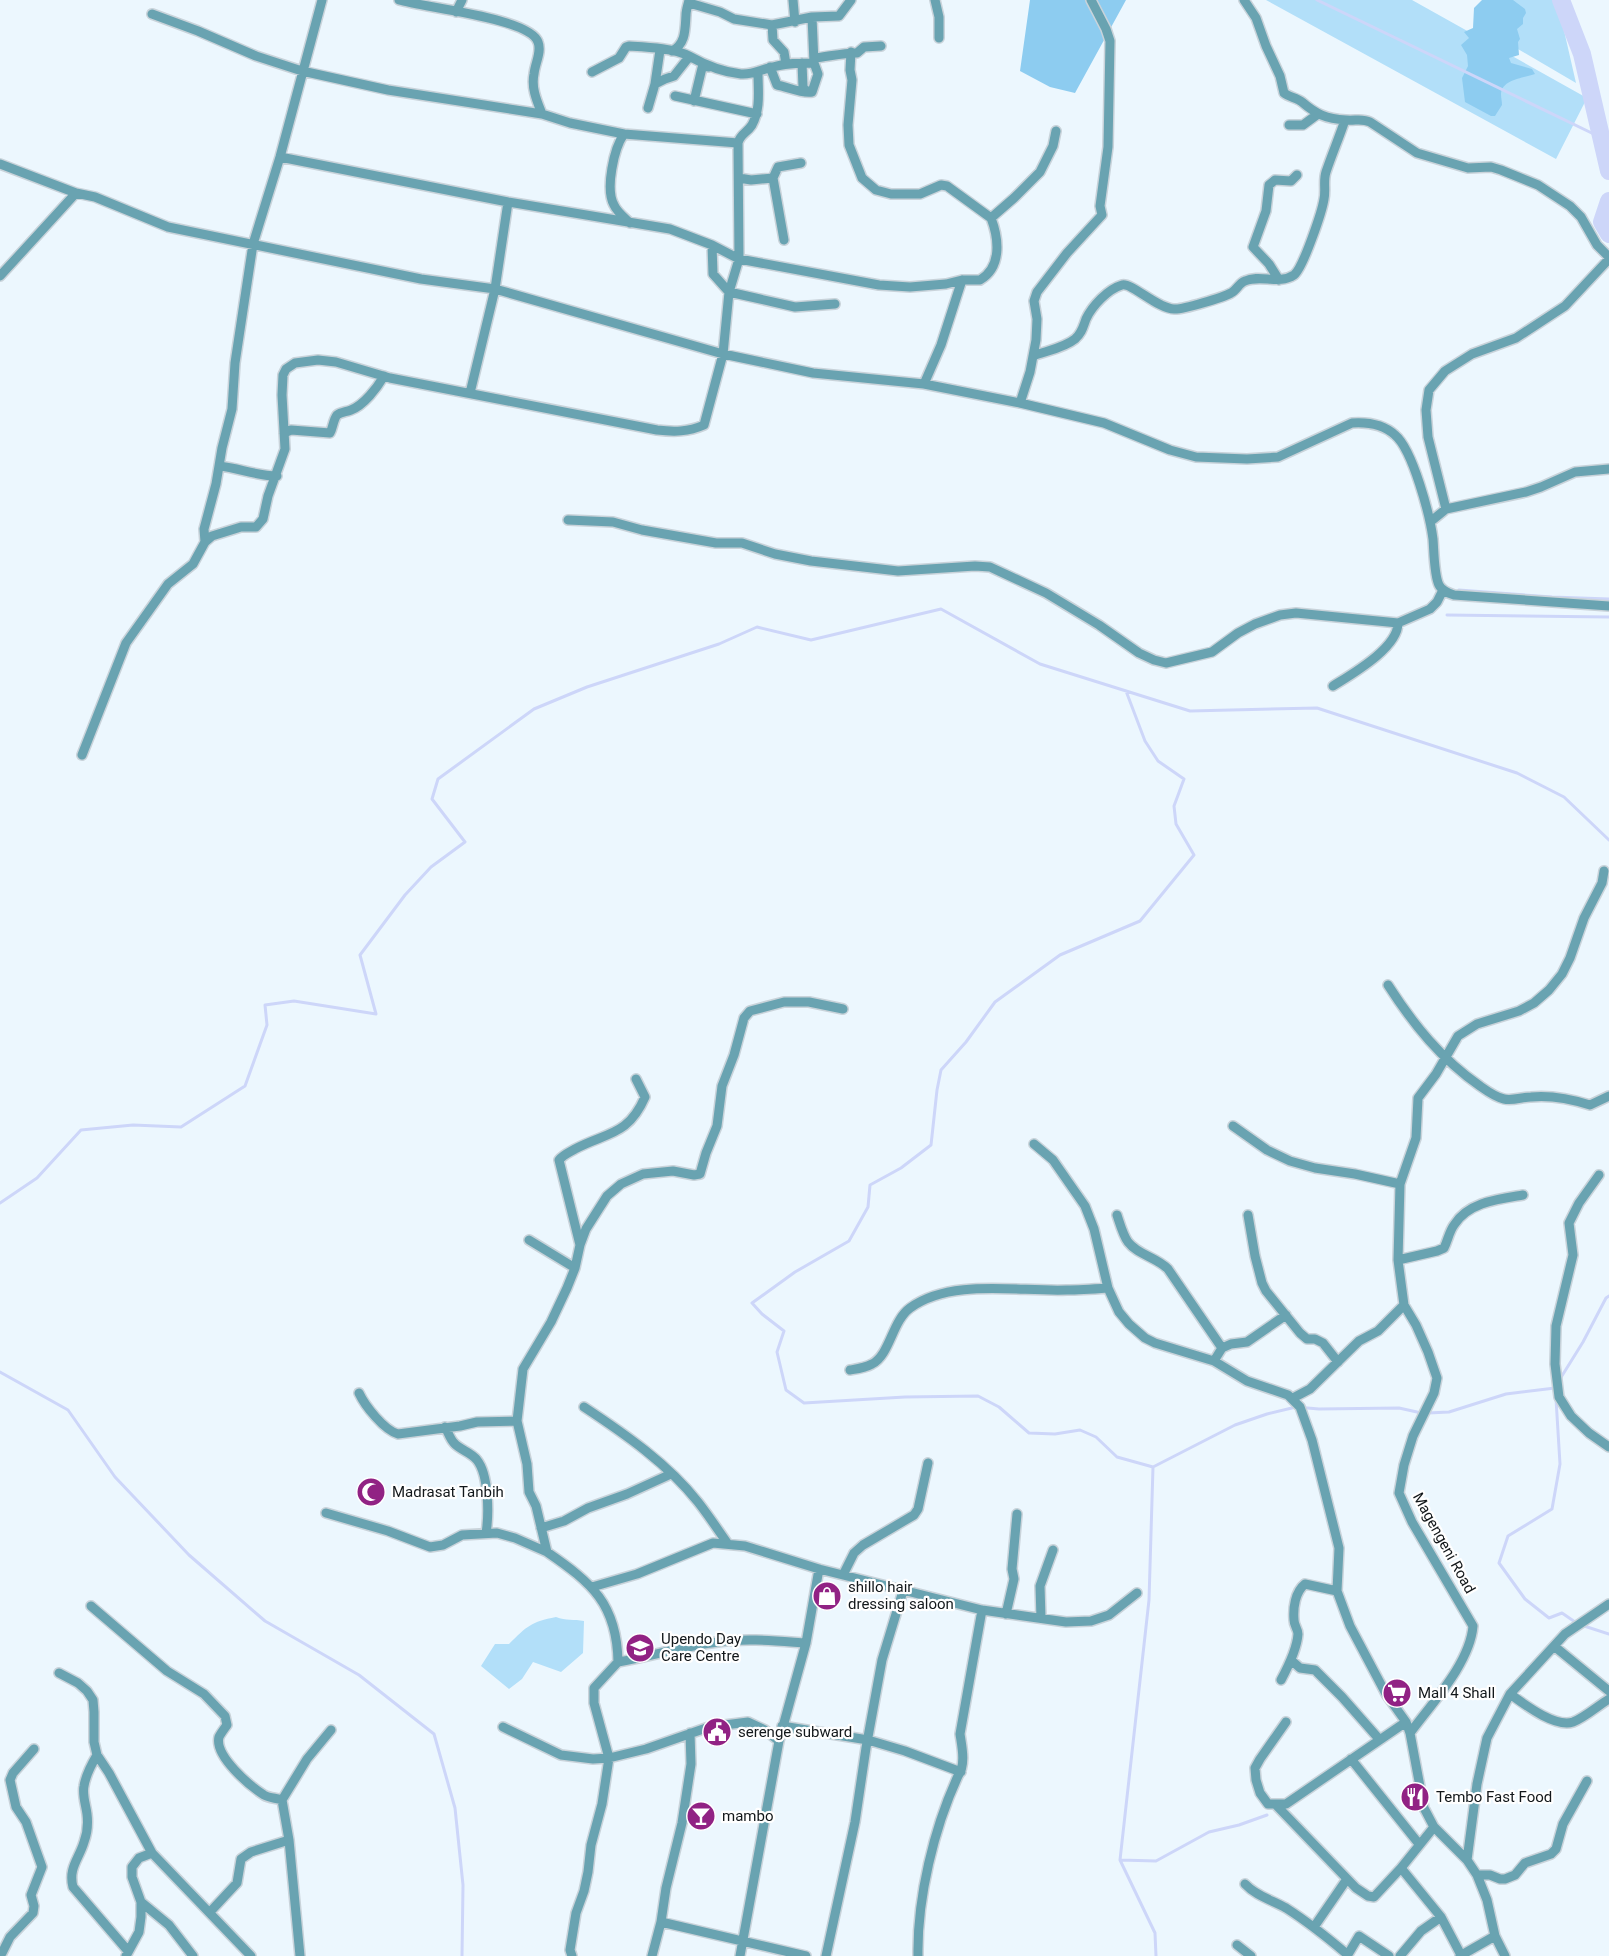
<svg xmlns="http://www.w3.org/2000/svg" width="1609" height="1956" font-family="Roboto,sans-serif">
  <style>
    .green { fill: #b2dff9 }
    .forest { fill: #8dccf0 }
    .lines { fill: none; stroke-linecap: round; stroke-linejoin: round }
    .stream { stroke: #cdd6f9; stroke-width: 3 }
    .river { stroke: #cdd6f9; stroke-width: 18 }
    .minor-casing { stroke: #c9d3da; stroke-width: 12 }
    .minor { stroke: #69a3b1; stroke-width: 9 }
    .labels { text-anchor: middle; stroke-width: 4.5; stroke-linejoin: round; paint-order: stroke }
    .poi-label { font-size: 15px; fill: #12171a; stroke: #fff; text-anchor: start }
    .street-label { font-size: 15px; fill: #12171a; stroke: #fff }
  </style>
  <rect width="100%" height="100%" fill="#ecf7fe"/>
  <path class="green" d="M1266,0h146l175,98 -31,61z
    M1488,0h69l19,83 -94,-55z
    M556,1617c10,4 18,2 28,4l-1,32 -22,19 -28,-10 -11,17 -13,10 -28,-23 14,-22h14c18,-18 22,-22 47,-27z"/>
  <path class="forest" d="M1030,0h96l-51,93 -25,-6 -30,-16z
    M1482,0h31l12,9 1,4 -3,5v6l-6,5 3,10 -2,3 1,13 -10,3 2,5 21,6 3,5c-11,4 -33,5 -34,20 0,4 1,7 1,11l-7,11h-4l-26,-14 -3,-24 6,-12 -1,-11 -6,-10 8,-7 -5,-6 9,-4 1,-20z"/>
  <g class="lines">
    <path class="stream" d="M1317,0l285,138 -3,-7
      M1459,590l93,7 57,2
      M1447,615l162,2
      M1126,691l19,50 13,20 26,18 -10,27 2,18 18,31 -54,66 -80,34 -65,47 -29,40 -25,28 -4,20 -6,55 -30,23 -31,17 -2,22 -19,34 -54,31 -43,31 10,11 22,17 -7,21 9,38 18,13 101,-6 73,-1 21,11 30,26 26,1 25,-4 16,7 21,20 36,10
      M0,1203l37,-25 44,-48 52,-5 48,2 64,-41 22,-61 -2,-20 29,-4 82,13 -16,-59 45,-60 26,-28 34,-25 -33,-43 6,-20 96,-70 53,-22 132,-43 38,-17 54,13 130,-31 99,55 150,47 127,-3 200,65 47,24 45,43
      M0,1372l68,38 47,67 74,78 76,66 94,54 75,59 21,74 8,77 -1,71
      M1560,1379l23,-37 23,-44 3,-2
      M1556,1399l4,65 -8,45 -44,27 -9,27 26,36 24,19 13,-5 16,11 31,10
      M1428,1413l21,-1 57,-18 49,-6
      M1120,1860l36,1 53,-29 30,-7 28,-10
      M1156,1956l-1,-23 -35,-73 29,-260 4,-133 82,-42 32,-11 29,-7 23,2 80,-1 18,4 5,3"/>
    <path class="river" d="M1561,0l21,54 27,117
      M1609,201l-7,21 7,12"/>
    <g class="minor-casing">
      <path id="minor" d="M399,0c27,8 131,18 139,42 4,10 -3,21 -4,32 -3,14 3,27 8,40l28,9 54,11
        M793,0l2,22
        M935,0l4,17v21
        M1244,0l12,18 10,28 14,30 4,17c5,4 13,5 18,9 14,12 24,17 44,18 9,1 16,-2 24,2l47,31 51,15 23,-1 10,3 37,15 32,21 11,11 16,28 12,12
        M689,3l31,9 14,7 38,6 40,-8 27,-1 12,-16
        M456,12l6,-12
        M152,14l46,17 58,25 46,15 86,19 154,24
        M772,25l1,15 11,12 2,12
        M672,51c14,-7 13,-22 14,-36 0,-5 2,-10 3,-15
        M851,52l-1,18 2,10 -4,45 1,20 13,33 14,12 15,4h29l21,-9 6,1 44,32 23,-20 26,-26 13,-26 3,-15
        M815,58c11,-1 33,-6 42,-5l7,-6 17,-1
        M802,63l1,24 2,3 5,2
        M770,67l7,18c11,2 25,9 35,7l6,-18 -4,-11 -2,-46
        M592,72l27,-14 7,-11 3,-1c17,1 45,2 60,10 16,9 33,16 52,18 12,1 21,-5 32,-7 13,-4 27,-4 41,-4
        M655,84l5,-34
        M675,96l82,18
        M694,101l8,-33 2,-2 5,1
        M648,108l7,-24 10,-5 9,-3 15,-19
        M1289,125h14l15,-11
        M280,157l228,45 162,27 42,16 27,14 140,26 31,2 36,-3 16,-4h18c22,-13 19,-41 11,-62
        M0,164l76,29 19,4 73,30 253,52 74,10 228,65 90,19 111,11 96,19 84,20 66,27 26,7 51,2 31,-2 74,-34c15,-1 31,1 43,12 18,15 35,81 38,104 1,12 1,36 6,46 3,6 9,8 15,10l155,11
        M739,178l12,2 22,-2 5,-11 23,-4
        M773,178l11,62
        M630,223c-5,-5 -13,-11 -16,-18 -9,-16 0,-57 10,-71l114,9
        M712,245l1,29 16,18 66,15 40,-3
        M0,276l76,-83
        M1279,280l-10,-16 -16,-17 13,-36 3,-26 6,-5 16,1 6,-6
        M1033,356c13,-5 31,-8 42,-17 7,-6 8,-12 11,-20 6,-13 22,-30 36,-34 9,-3 36,24 52,24 8,1 50,-12 57,-16 6,-3 8,-10 14,-12 15,-7 34,4 49,-6 9,-7 28,-63 30,-76 2,-9 -1,-18 2,-27 6,-18 13,-34 19,-52
        M924,384l17,-39 21,-65
        M470,393l25,-104 13,-87
        M1020,403l10,-31 6,-32 1,-21 -3,-18 3,-9 30,-39 35,-38 -2,-9 8,-59 2,-106 -4,-12 -15,-29
        M284,433l7,-3 39,3c3,-5 3,-13 7,-18 4,-3 9,-3 14,-5 13,-5 26,-22 33,-34
        M219,466c20,2 38,10 58,10
        M1446,509l-18,-72 -2,-27 3,-20 16,-19 27,-17 44,-16 49,-32 44,-47
        M568,520l45,2 29,8 74,13h26l33,11 36,7 87,10 77,-5 15,1 56,26 53,32 40,28 15,7 12,3 46,-11 26,-19 17,-9 25,-9 16,-2 102,10 32,-14 7,-7 6,-12
        M1430,522l16,-13 80,-17 15,-5 34,-15 34,-3
        M205,542l7,-6 29,-9h15l7,-8 5,-23 17,-47 -3,-54 1,-20 3,-6 9,-6 23,-3 18,2 54,16 267,52c17,2 31,2 47,-5l19,-71 6,-62 10,-33 -1,-116c2,-9 9,-10 14,-18 9,-17 6,-34 6,-53
        M1333,686c19,-12 65,-38 65,-63
        M82,755l44,-112 42,-59 25,-20 12,-22 -1,-13 12,-45 6,-36 10,-39 3,-46 18,-119 27,-87 42,-157
        M1388,985c25,39 53,74 92,101 7,5 15,11 24,13 9,2 18,-2 27,-2 20,-2 40,2 59,8l19,-9
        M1233,1126l34,24 23,11 25,7 40,6 45,10
        M1034,1144l19,16 32,46 9,23 14,59 11,24 10,12 16,14 10,5 59,18 33,20 41,14 12,12 12,33 27,108 -2,43 13,35 36,68 20,28 4,11 14,75 10,19 33,33 10,15 10,25 8,36 10,20
        M1599,1175l-20,28 -10,20 4,32 -17,71 -1,38 4,33 12,19 18,17 20,14
        M1117,1215c3,9 6,20 11,27 10,13 28,15 40,27l54,79 -8,13
        M1248,1215l7,41 7,27 4,8 34,42 7,6h8l8,4 15,19
        M529,1240l46,28
        M580,1245l-21,-85c4,-5 9,-7 16,-11 32,-17 53,-13 70,-52l-9,-18
        M1398,1260l39,-9 7,-3c4,-8 5,-16 10,-23 14,-23 45,-26 69,-30
        M1222,1348l9,-4 16,-2 39,-27
        M850,1370c6,-1 15,-2 22,-6 18,-9 20,-43 38,-56 41,-30 108,-16 157,-18 13,0 27,-1 41,-2
        M359,1393c6,13 25,37 39,41l62,-8 17,-4 40,-1
        M1293,1398l17,-9 49,-48 19,-10 26,-26
        M584,1407c41,27 84,57 114,95 11,14 20,28 30,42
        M445,1427c3,5 5,12 9,16 6,7 17,9 23,17 12,15 12,55 9,73
        M326,1513l62,18 42,16 13,-2 19,-10 35,-2 18,5 32,14
        M541,1528l23,-7 24,-13 39,-14 44,-20
        M843,1575l11,-22 9,-8 51,-30 4,-6 10,-46
        M592,1587l45,-13 76,-31 32,3 74,23 163,41 84,12 25,-1 18,-6 28,-22
        M91,1606l76,65 37,23 21,22 2,9c-3,4 -6,8 -8,12 -5,19 31,49 45,58 5,3 12,3 18,5
        M1006,1614l8,-35 -2,-10 5,-55
        M1041,1618l-1,-32 13,-36
        M1554,1646l55,45
        M1291,1660l9,8 15,2 27,27 37,42
        M618,1662c34,-6 66,-16 100,-20 29,-4 58,-1 88,1
        M59,1673l19,10 9,8 6,9 1,12v30l3,13 12,18 43,80 99,103
        M1281,1680c7,-13 16,-31 17,-46 0,-5 -4,-8 -4,-14 -1,-12 1,-28 11,-36l32,7
        M1510,1694c14,10 45,34 63,28 11,-4 26,-17 36,-23
        M1286,1722l-26,37 -5,9 1,12 4,13 8,11h18l120,-82
        M782,1726l86,14 37,11 56,21
        M503,1727l58,28 32,4 16,-1 37,-9 63,-22 39,-5 17,8 14,11
        M1410,1733c22,-30 60,-70 63,-107l-61,-104 -13,-29 5,-28 9,-29 21,-43 3,-15 -9,-26 -12,-27 -12,-20 -6,-45 2,-76 16,-46 2,-40 18,-24 22,-38 19,-12 42,-13 15,-8 15,-13 13,-16 8,-16 14,-40 18,-35 2,-12
        M97,1755c-6,10 -11,19 -13,31 -2,9 2,19 3,28 1,8 0,20 -3,28 -5,17 -16,26 -11,45l55,64
        M1351,1759l68,85
        M1276,1805l80,83 12,8 6,1 27,-29 33,-41
        M1467,1860l10,-76 10,-46 23,-44 55,-60 44,-30
        M1401,1868l40,49 20,38
        M1477,1875h13l10,4h5l10,-4 10,-12 26,-9 5,-5 7,-25 24,-43
        M1245,1884c11,12 27,16 41,24 22,14 42,30 62,47
        M141,1902l28,23 24,31
        M210,1912l27,-29 4,-24 10,-7 38,-12
        M661,1922l145,34
        M1314,1927l33,-48
        M1237,1945l14,11
        M2,1953l8,-16 23,-24 1,-7 -3,-11 11,-28 -16,-45 -10,-15 -6,-27 3,-7 21,-24
        M126,1956l13,-24 2,-15v-15l-9,-25v-10l7,-9 13,-5
        M300,1956l-11,-116 -7,-40 25,-41 24,-29
        M572,1956l-2,-6 6,-37 8,-22 4,-19 3,-27 11,-41 7,-46 -15,-55v-15l24,-26c-1,-58 -26,-79 -71,-110l-11,-46 -7,-14 -2,-28 -10,-43 6,-52 28,-47 16,-34 8,-20 5,-23 6,-16 21,-33 14,-12 22,-10 30,-3 21,4 6,-1 6,-21 11,-27 5,-40 12,-31 10,-37 6,-7 34,-9h25l34,7
        M652,1956l9,-34 5,-34 16,-65 9,-59 -1,-31
        M740,1956l39,-215 27,-98 13,-74
        M826,1956l29,-134 11,-74 16,-88 21,-69
        M918,1956c-1,-58 16,-128 40,-180 8,-11 4,-29 2,-42l22,-124
        M1347,1956l12,-20 30,20
        M1400,1956l21,-25 20,-14
        M1460,1956l35,-20"/>
    </g>
    <use href="#minor" class="minor"/>
  </g>
  <defs>
    <g id="mosque-disc" transform="scale(1.5)"><circle r="9.5" fill="#912284" stroke="#fff"/><path d="M3.5-4.9A6 6 0 1 0 3.5 4.9A5 5 0 1 1 3.5-4.9Z" fill="#fff"/></g>
    <g id="shop-disc" transform="scale(1.5)"><circle r="9.5" fill="#912284" stroke="#fff"/><path d="M-5-2.5h2.3a2.7 3.5 0 0 1 5.4 0H5L5.5 6h-11ZM-1.5-2.5h3a1.5 2.3 0 0 0-3 0Z" fill="#fff"/></g>
    <g id="school-disc" transform="scale(1.5)"><circle r="9.5" fill="#912284" stroke="#fff"/><path d="M0-5L7-2L0 1L-7-2ZM-4 1L0 2.5L4 1V4Q0 6-4 4Z" fill="#fff"/></g>
    <g id="supermarket-disc" transform="scale(1.5)"><circle r="9.5" fill="#912284" stroke="#fff"/><path d="M-6-5.5h2.5l.6 2H6L4.5 2H-2.5L-4.4-4H-6ZM-1.5 3.2a1.3 1.3 0 1 0 .1 0ZM3 3.2a1.3 1.3 0 1 0 .1 0Z" fill="#fff"/></g>
    <g id="civic-disc" transform="scale(1.5)"><circle r="9.5" fill="#912284" stroke="#fff"/><path d="M-.6-6.5H3V-4.5H.6V-3L4-1V1h2V6H-6V1h2V-1L-.6-3ZM-1.2 2.5V6h2.4V2.5Z" fill="#fff"/></g>
    <g id="restaurant-disc" transform="scale(1.5)"><circle r="9.5" fill="#912284" stroke="#fff"/><path d="M-5-6h1v4h1v-4h1v4h1v-4h1v5L-1.5 .5V6h-2V.5L-5-1ZM5-6V6H3V1.5H1.5Q1.5-4 5-6Z" fill="#fff"/></g>
    <g id="bar-disc" transform="scale(1.5)"><circle r="9.5" fill="#912284" stroke="#fff"/><path d="M-6-5H6L.8 .8V4.5H3.5V6h-7V4.5H-.8V.8Z" fill="#fff"/></g>
  </defs>
  <g fill-rule="evenodd">
    <use href="#mosque-disc" x="371" y="1492"/>
    <use href="#shop-disc" x="827" y="1596"/>
    <use href="#school-disc" x="640" y="1648"/>
    <use href="#supermarket-disc" x="1397" y="1693"/>
    <use href="#civic-disc" x="717" y="1732"/>
    <use href="#restaurant-disc" x="1415" y="1797"/>
    <use href="#bar-disc" x="701" y="1816"/>
  </g>
  <g class="labels">
    <g class="poi-label">
      <text x="392" y="1497">Madrasat Tanbih</text>
      <text x="848" y="1592">shillo hair<tspan x="848" dy="17">dressing saloon</tspan></text>
      <text x="661" y="1644">Upendo Day<tspan x="661" dy="17">Care Centre</tspan></text>
      <text x="1418" y="1698">Mall 4 Shall</text>
      <text x="738" y="1737">serenge subward</text>
      <text x="1436" y="1802">Tembo Fast Food</text>
      <text x="722" y="1821">mambo</text>
    </g>
    <g class="street-label">
      <text transform="translate(1444 1543) rotate(61)" y="5">Magengeni Road</text>
    </g>
  </g>
</svg>
